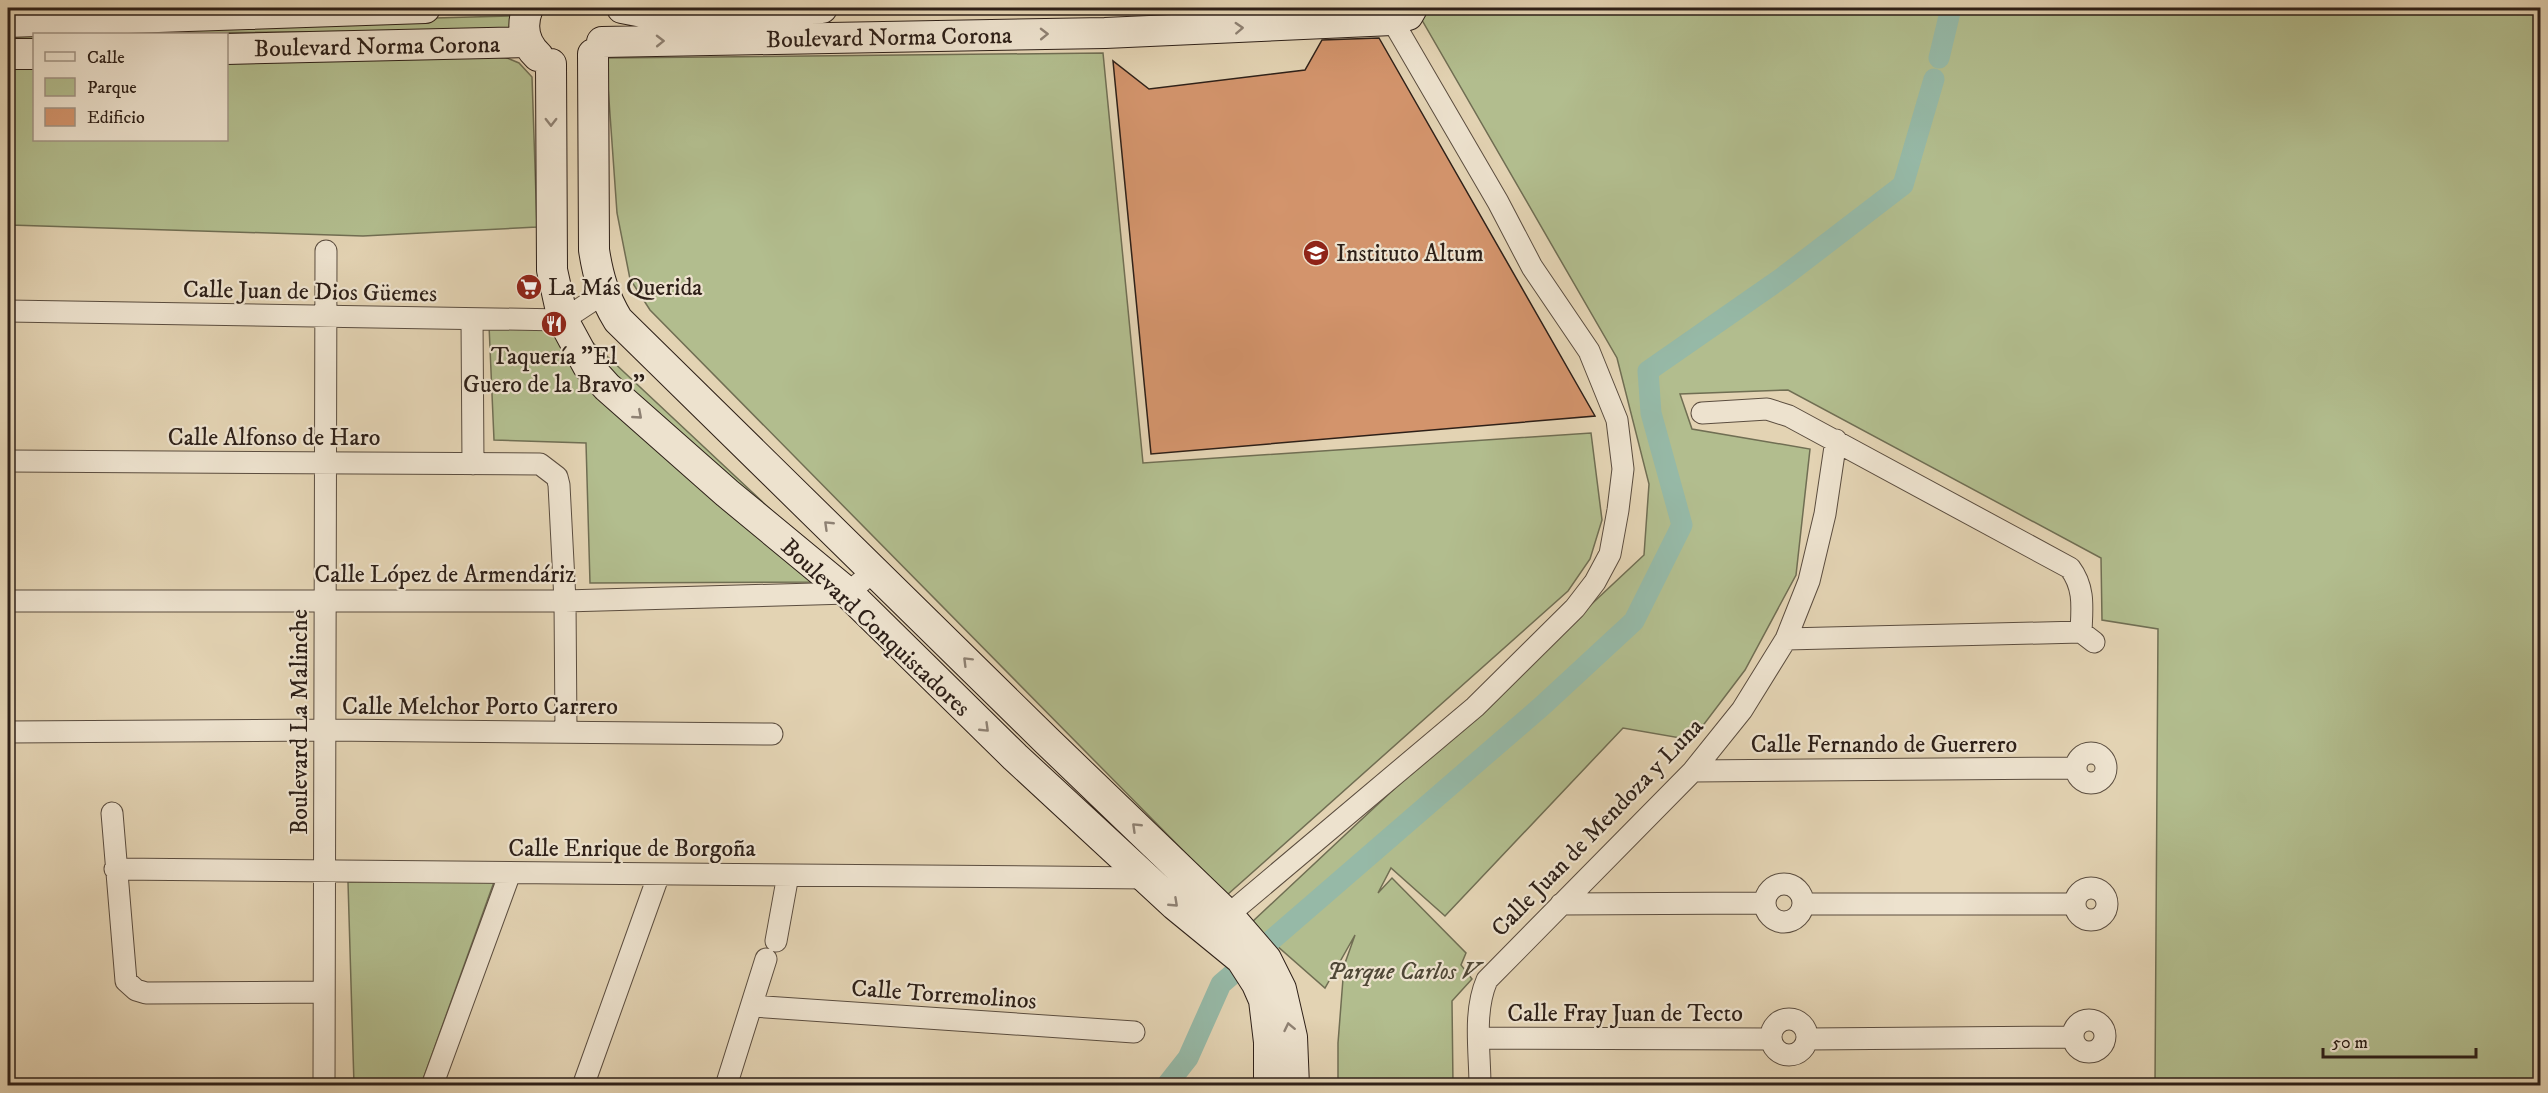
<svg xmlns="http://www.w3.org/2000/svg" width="2548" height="1093" font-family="'IM FELL DW Pica',serif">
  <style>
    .green { fill: #b2bd8e; stroke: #706e53; stroke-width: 1.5 }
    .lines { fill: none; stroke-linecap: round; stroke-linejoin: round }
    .canal { stroke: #96b9a7; stroke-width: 21 }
    .building { fill: #d3946c; stroke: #2e2018; stroke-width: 1.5 }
    .street-casing { stroke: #5b4d3f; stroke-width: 23 }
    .secondary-casing { stroke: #2e2018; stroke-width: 32 }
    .street { stroke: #ede2ce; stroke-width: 21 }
    .secondary { stroke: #ede2ce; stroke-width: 30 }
    .oneway { stroke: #8e8173 }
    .labels { text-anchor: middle; stroke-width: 4.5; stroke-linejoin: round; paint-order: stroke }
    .street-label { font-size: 24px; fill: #2e2018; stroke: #ede2ce }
    .poi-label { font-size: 24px; fill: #2e2018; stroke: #ede2ce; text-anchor: start }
    .park-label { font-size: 24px; font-style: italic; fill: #4f4736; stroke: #ede2ce }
  </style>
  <rect width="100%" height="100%" fill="#e3d3b3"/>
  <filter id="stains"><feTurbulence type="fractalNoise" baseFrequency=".00333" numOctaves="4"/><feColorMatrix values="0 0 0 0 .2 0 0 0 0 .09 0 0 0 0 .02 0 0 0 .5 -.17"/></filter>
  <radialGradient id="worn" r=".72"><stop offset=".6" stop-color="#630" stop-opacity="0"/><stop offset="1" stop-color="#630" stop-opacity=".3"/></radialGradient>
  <path class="green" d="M1415,8h1125v1077h-385l3,-456 -56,-9 -1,-62 -313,-168 -108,4 12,35 118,20 -14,126 -51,95 -53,70 -69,-12 -178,188 -54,-48 -13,25 14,-15 74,75 -5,12 11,14 -20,22 1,84h-115v-42l6,-77 11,-31 -30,53 -74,-65 393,-368 5,-71 -32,-126z
    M512,16v14l-478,4v9l-26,1v-15z
    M1103,53l40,410 448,-30 11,87 -12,39 -22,32 -341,304 -577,-585 -20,-31 -13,-66 -11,-155z
    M500,55l19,8 13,14 5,150 -174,9 -353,-11 -2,-157 26,-1v73h192l1,-78z
    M489,325l89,4 239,224 -2,29 -225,1 -4,-140 -92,-3z
    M348,882h146l-73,203h-67z"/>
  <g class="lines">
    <path class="canal" d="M1939,58l12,-50
      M1268,943l274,-237 92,-85 48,-96 -31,-112 -3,-42 135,-94 120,-92 31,-106
      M1166,1086l22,-28 33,-74 14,-12"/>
  </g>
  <path class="building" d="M1379,38l216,378 -444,38 -38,-393 36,28 156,-19 17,-30z"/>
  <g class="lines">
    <g class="street-casing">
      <path id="street" d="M8,311l555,9 41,-27
        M472,319l1,145
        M1702,413l65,-4 22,7 281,152c15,20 12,40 11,64
        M8,461l532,3 17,13 2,8 6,116 1,131
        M8,601h557l283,-8 27,-23
        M1786,639l295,-7 13,10
        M8,732l317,-2 447,4
        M2076 768a15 15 0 1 1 30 0a15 15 0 1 1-30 0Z
        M1693,771l383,-3
        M112,813l14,168 10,9 10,3 178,-1
        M115,869l1033,9
        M1765 903a19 19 0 1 1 38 0a19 19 0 1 1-38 0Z
        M2075 904a16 16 0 1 1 32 0a16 16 0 1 1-32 0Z
        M1561,904l204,-1
        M1804,904h271
        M1228,915l247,-208 100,-99 20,-26 15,-28 8,-44 5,-41 -6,-49 -28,-69 -57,-84 -34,-65 -106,-182
        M776,941l12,-66
        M752,1006l382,26
        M1771 1037a18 18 0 1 1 36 0a18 18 0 1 1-36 0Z
        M2073 1036a16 16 0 1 1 32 0a16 16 0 1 1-32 0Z
        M1480,1038l291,1
        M1807,1039l266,-2
        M324,1086l2,-835
        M432,1086l78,-213
        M583,1086l76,-212
        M726,1086l40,-127
        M1480,1086c0,-35 -7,-74 7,-106l206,-209 49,-61 44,-71 23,-58 16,-67 11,-74"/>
    </g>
    <g class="secondary-casing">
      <path id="secondary" d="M528,8c-7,17 -4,35 10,48
        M622,8l26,5 174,-5
        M8,22l417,-14
        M602,42l503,-9 287,-13 16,-5 4,-7
        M226,49l301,-7
        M8,54h26
        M593,54l1,196c4,26 10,47 24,70l428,420 182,175 38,44 15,30 11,48 2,49
        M551,64l1,206 11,50 25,46 19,21 120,106 121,100 167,164 160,148 66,54 16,25 7,16 5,42v44"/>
    </g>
    <use href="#street" class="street"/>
    <use href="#secondary" class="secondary"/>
  </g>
  <defs><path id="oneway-chevron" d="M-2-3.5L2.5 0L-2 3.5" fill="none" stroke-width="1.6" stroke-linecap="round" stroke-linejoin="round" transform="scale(1.5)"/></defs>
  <g class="oneway">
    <use href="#oneway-chevron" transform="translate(1239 28) rotate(-3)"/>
    <use href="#oneway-chevron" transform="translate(1044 34) rotate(-1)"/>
    <use href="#oneway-chevron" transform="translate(660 41) rotate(-1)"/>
    <use href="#oneway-chevron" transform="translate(551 122) rotate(90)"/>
    <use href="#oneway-chevron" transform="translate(638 415) rotate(41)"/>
    <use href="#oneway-chevron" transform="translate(828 525) rotate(-136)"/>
    <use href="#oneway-chevron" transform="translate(967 661) rotate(-135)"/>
    <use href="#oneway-chevron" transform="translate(985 728) rotate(44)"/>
    <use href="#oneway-chevron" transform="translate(1136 827) rotate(-136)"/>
    <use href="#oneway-chevron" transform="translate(1174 903) rotate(43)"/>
    <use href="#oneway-chevron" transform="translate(1289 1027) rotate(-102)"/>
  </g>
  <defs>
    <g id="school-disc" transform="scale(1.35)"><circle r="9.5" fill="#8f2418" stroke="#ede2ce"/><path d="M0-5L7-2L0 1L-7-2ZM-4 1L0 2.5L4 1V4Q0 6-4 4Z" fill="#fff"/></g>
    <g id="supermarket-disc" transform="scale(1.35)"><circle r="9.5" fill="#8f2418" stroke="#ede2ce"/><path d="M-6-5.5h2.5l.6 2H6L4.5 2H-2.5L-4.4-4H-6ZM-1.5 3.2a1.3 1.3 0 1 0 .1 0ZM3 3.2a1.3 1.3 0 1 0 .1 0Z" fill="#fff"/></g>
    <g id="restaurant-disc" transform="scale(1.35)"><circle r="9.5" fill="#8f2418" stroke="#ede2ce"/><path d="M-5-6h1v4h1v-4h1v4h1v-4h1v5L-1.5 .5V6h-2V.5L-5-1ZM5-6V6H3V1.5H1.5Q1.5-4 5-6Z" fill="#fff"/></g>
  </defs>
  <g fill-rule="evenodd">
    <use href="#school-disc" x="1316" y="253"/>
    <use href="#supermarket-disc" x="529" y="287"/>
    <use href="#restaurant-disc" x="554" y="324"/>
  </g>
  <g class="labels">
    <g class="street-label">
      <text transform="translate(889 37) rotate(-1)" y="8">Boulevard Norma Corona</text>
      <text transform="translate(377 46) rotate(-1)" y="8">Boulevard Norma Corona</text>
      <text transform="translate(310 291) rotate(1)" y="8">Calle Juan de Dios Güemes</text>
      <text x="274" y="445">Calle Alfonso de Haro</text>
      <text x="445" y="582">Calle López de Armendáriz</text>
      <text transform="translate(876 627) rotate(43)" y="8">Boulevard Conquistadores</text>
      <text x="480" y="714">Calle Melchor Porto Carrero</text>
      <text transform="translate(299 722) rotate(-90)" y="8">Boulevard La Malinche</text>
      <text x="1884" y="752">Calle Fernando de Guerrero</text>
      <text transform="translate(1597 827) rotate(-46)" y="8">Calle Juan de Mendoza y Luna</text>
      <text x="632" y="856">Calle Enrique de Borgoña</text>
      <text transform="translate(944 994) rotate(4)" y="8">Calle Torremolinos</text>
      <text x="1625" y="1021">Calle Fray Juan de Tecto</text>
    </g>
    <g class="poi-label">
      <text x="1336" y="261">Instituto Altum</text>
      <text x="548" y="295">La Más Querida</text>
      <text x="554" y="364" text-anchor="middle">Taquería "El<tspan x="554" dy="28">Guero de la Bravo"</tspan></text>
    </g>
    <g class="park-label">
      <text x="1403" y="979">Parque Carlos V</text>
    </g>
  </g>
  <rect width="2548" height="1093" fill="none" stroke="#e3d3b3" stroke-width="30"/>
  <rect x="9" y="9" width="2530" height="1075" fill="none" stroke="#2e2018" stroke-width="3"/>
  <rect x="15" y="15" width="2518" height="1063" fill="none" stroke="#2e2018" stroke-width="1.5"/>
  <rect x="33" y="33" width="195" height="108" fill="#ede2ce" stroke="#a19485" stroke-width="1.5"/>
  <rect x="45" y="52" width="30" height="9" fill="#ede2ce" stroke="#a19485" stroke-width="1.5"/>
  <text x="87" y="63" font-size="18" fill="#2e2018">Calle</text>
  <rect x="45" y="78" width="30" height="18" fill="#b2bd8e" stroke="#a19485" stroke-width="1.5"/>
  <text x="87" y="93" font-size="18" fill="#2e2018">Parque</text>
  <rect x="45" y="108" width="30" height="18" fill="#d3946c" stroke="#a19485" stroke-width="1.5"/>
  <text x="87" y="123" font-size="18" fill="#2e2018">Edificio</text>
  <path d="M2323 1048v9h153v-9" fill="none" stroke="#2e2018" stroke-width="3"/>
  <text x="2332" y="1048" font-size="18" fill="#2e2018" stroke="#ede2ce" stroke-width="4.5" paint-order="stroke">50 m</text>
  <rect width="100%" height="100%" filter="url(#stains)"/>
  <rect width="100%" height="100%" fill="url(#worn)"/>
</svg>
